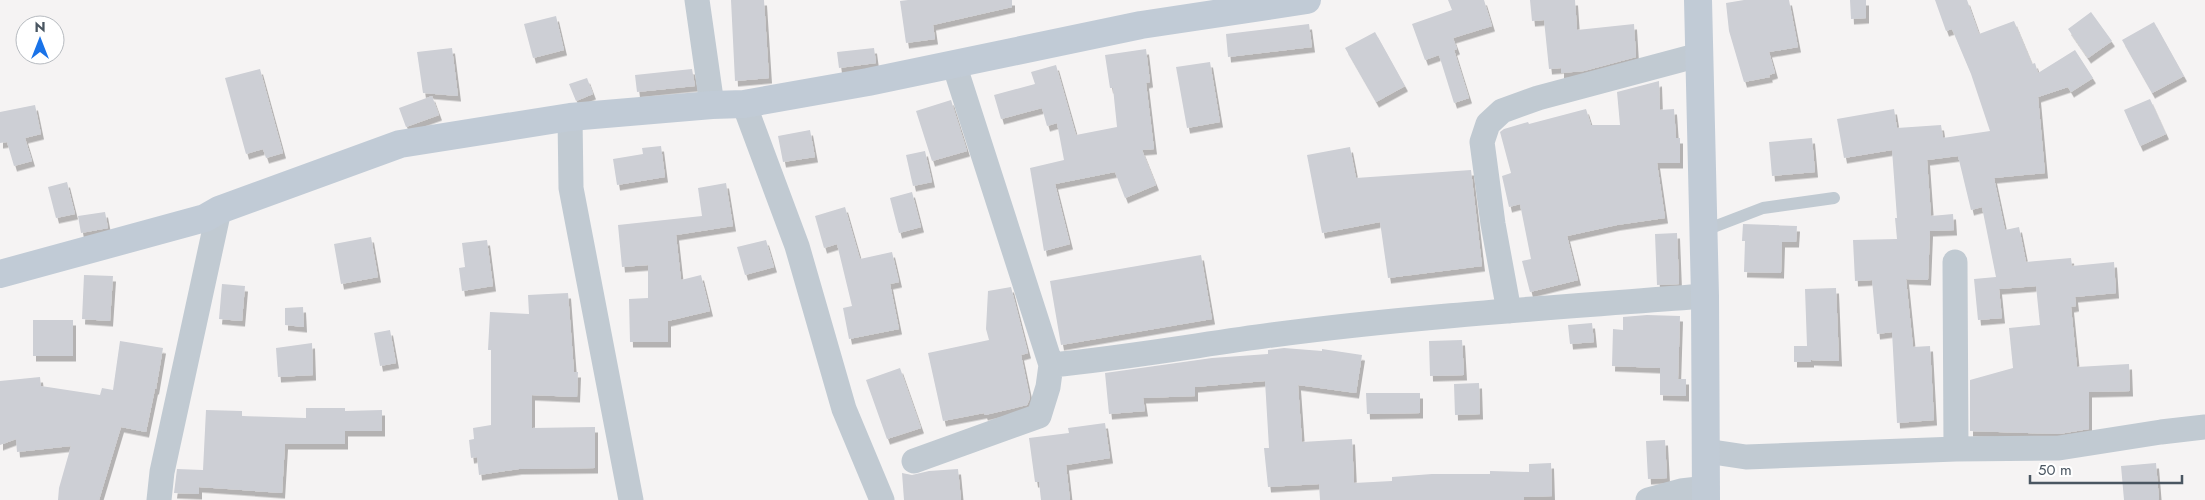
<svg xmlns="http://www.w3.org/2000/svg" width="2205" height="500" font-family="Jost,sans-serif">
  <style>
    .building { fill: #cdcfd5; filter: url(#shadow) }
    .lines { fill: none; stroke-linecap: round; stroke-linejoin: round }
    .lane { stroke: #c1cad2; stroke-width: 12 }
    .street { stroke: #c1cad2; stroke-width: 25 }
    .secondary { stroke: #c1cbd6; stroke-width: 28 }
  </style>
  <defs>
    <filter id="shadow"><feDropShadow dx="3" dy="5.5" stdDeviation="0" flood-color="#0004"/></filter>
  </defs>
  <rect width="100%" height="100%" fill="#f5f3f3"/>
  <path class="building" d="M731,0h33l5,78 -34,3z
    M908,0h104v7l-79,18 2,14 -29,4 -6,-42z
    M1448,0h36l8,26 -39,12 4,11 -3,1 15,48 -15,5 -15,-48 -14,5 -13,-36 40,-14z
    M1530,0h45l2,30 57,-6 2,33 -52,14 -23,2v-5l-12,1 -5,-49 -12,1z
    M1744,0h45l9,47 -29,5 6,21 -6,2 1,2 -26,5 -15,-51 -3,-28z
    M1850,0h16v18l-15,1z
    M1935,0h32l12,34 35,-13 18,43 3,-1 3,10 37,-23 18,28 -22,14 -3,-5 -30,10 7,76 -51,5 11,52 14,-3 7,35 45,-4 1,8 42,-4 2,31 -41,4 1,9 -5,1 6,60 52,-3 1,27 -41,1v37l-30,5 -89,-3v-51l43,-12 -4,-40 31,-3 -4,-39 -37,3 3,29 -24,2 -4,-41 22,-2 -14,-70 -11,3 -13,-54 -31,4 4,56 22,-2 1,16 -24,1 -2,49 -22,-1 7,68 17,-1 4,74 -37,3 -5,-91 -15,2 -5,-54 -17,1 -2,-41 44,-1 -2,-21h2l-5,-68 -48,8 -7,-39 57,-10 3,19 44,-3 2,13 47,-7 -19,-57 -19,-45 -6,2z
    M2091,12l21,29 -24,17 -20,-29z
    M556,16l8,34 -31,8 -9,-34z
    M2154,22l30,54 -32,17 -30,-53z
    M1309,24l3,23 -84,10 -2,-23z
    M1375,32l30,54 -29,16 -31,-54z
    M452,48l6,48 -35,-3 -6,-41z
    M874,48l2,15 -37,5 -2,-16z
    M1146,49l4,33 -4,1 8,66 -12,1 14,35 -31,13 -10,-26 -60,12 15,60 -26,7 -14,-83 34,-8 -7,-37 -10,3 -5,-18 -41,11 -7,-24 41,-11 -4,-12 25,-7 20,70 41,-8 -4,-39h-3l-5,-33z
    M1210,62l10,60 -33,6 -11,-61z
    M260,69l23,84 -17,5 -3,-9 -17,5 -21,-76z
    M692,69l3,17 -58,6 -2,-17z
    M587,78l6,16 -17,7 -7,-17z
    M1659,81l1,29 14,-1 2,29h4v25h-23l8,55 -48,7 -50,11 11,44 -48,12 -8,-31 9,-2 -11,-55 -11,3 -7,-31 9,-3 -11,-41 4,-3 24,-7 1,2 57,-15 5,16h29l-3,-33z
    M432,96l7,19 -33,12 -7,-19z
    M2150,99l16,35 -26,12 -16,-36z
    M951,100l16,51 -35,10 -16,-50z
    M35,105l6,29 -16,4 7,23 -18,5 -7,-24 -7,1v-31z
    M810,130l5,27 -32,5 -5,-26z
    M1812,138l3,34 -43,4 -3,-34z
    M661,146l4,31 -48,8 -4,-26 30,-5 -1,-6z
    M1350,147l6,31 115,-8 11,96 -94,12 -8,-56 -58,11 -15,-78z
    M925,151l7,31 -19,4 -7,-31z
    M67,182l8,32 -19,4 -8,-31z
    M726,183l7,43 -57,9 5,45 20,-5 9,36 -42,10v21h-38l-1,-43 19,-1v-33l-26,2 -4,-42 84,-9 -4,-28z
    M912,192l9,35 -22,6 -9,-35z
    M845,207l15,52 32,-7 7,30 -9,2 9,45 -50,10 -6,-31 9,-2 -15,-62 -13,4 -9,-32z
    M105,212l3,16 -27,5 -3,-17z
    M1743,224l54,2 -1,16h-14l-1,31 -37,-1 1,-31h-3z
    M1677,233l2,51 -22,1 -2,-51z
    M371,237l7,40 -37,7 -7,-40z
    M487,240l6,46 -31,5 -3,-23 6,-1 -3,-24z
    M766,240l8,27 -29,8 -8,-28z
    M1201,255l11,64 -151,26 -11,-64z
    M84,275l29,1 -3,45 -28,-2z
    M222,284l23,2 -3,35 -23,-2z
    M1011,287l17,66 -7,2 9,43 -3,7 -42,10 -1,-2 -41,8 -15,-68 61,-13 -3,-11 2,-38z
    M1836,288l3,73 -28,-1v2h-17v-16h13l-2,-57z
    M568,293l6,79h4l-1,25 -45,-2v33l63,-1v41l-76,1 -40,6 -2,-18 -6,1 -2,-18 5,-1 -1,-11 18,-3v-75h-3l2,-38 39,2 -1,-19z
    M303,307l1,20 -19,-2v-17z
    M1647,315l33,1 -2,63h8v17l-26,-1v-27l-48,-2 1,-37 10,1v-13z
    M33,320h40v36h-40z
    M1592,323l2,19 -24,2 -2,-19z
    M390,330l6,33 -16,3 -6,-33z
    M1462,340l2,35 -34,1 -1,-35z
    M120,341l43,7 -7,41h-1l-9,43 -25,-5 -22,73h-41l1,-12 12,-42 -54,6 -1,-13 -16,6v-64l40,-4 1,9 59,9 2,-7 11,2z
    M312,343l1,32 -35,2 -2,-29z
    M1284,348l38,3v-2l40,6 -6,38 -58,-8 4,57 50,-3 2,44 38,-2v-4l40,-3h58v-3l39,1v-8l22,-1 1,33 -28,1v3h-204l-1,-16 -51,3 -4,-39h5l-4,-67 -70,6v9l-52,2 2,13 -36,3 -4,-41 107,-15 56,-4v-4z
    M900,368l21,60 -34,11 -21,-59z
    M1479,383l1,31 -25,1 -1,-31z
    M1366,393h54v20l-53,1z
    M306,408h39v3l37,-1v21h-37v13h-60l-3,49 -83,-6v7l-25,-1 3,-24 26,1 3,-60 36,1v5l64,2z
    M1105,423l5,35 -44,7 4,35h-29l-2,-18h-4l-6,-44 40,-5 -1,-5z
    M1665,440l2,38 -19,1 -2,-38z
    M2156,463l3,37h-35l-3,-34z
    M958,469l3,31h-57l-2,-27 10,2 17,-4z"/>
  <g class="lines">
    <path class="lane" d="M1703,231l60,-23 71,-10"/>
    <path class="street" d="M697,0l15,105
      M954,64l97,301c74,-7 147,-20 221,-30 143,-19 289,-28 433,-39
      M744,104l53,142 47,163 38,91
      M570,117l1,71 60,312
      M1955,262l1,187
      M1509,311l-16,-87 -11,-82 6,-18 14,-13 36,-13 161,-43
      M1706,451l40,6 210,-8 103,-1 102,-16 44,-5
      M914,461l125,-45 9,-29 3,-22
      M159,500l3,-28 57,-262
      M1648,500l33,-9 26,-3"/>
    <path class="secondary" d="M1698,0l7,296 1,204
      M0,274l205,-56 14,-8 181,-66 170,-27 142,-12 32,-1 124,-22 273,-57 166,-25"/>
  </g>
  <g transform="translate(40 40)"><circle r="24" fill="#ffffff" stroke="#b7bbc0"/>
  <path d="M0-4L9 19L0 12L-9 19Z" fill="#1a73e8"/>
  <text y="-8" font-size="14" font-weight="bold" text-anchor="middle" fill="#4a5661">N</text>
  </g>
  <path d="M2030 475v8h152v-8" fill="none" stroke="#4a5661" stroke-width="2.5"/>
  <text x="2038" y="475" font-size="15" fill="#4a5661" stroke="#ffffff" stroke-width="4" paint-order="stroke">50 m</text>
</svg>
